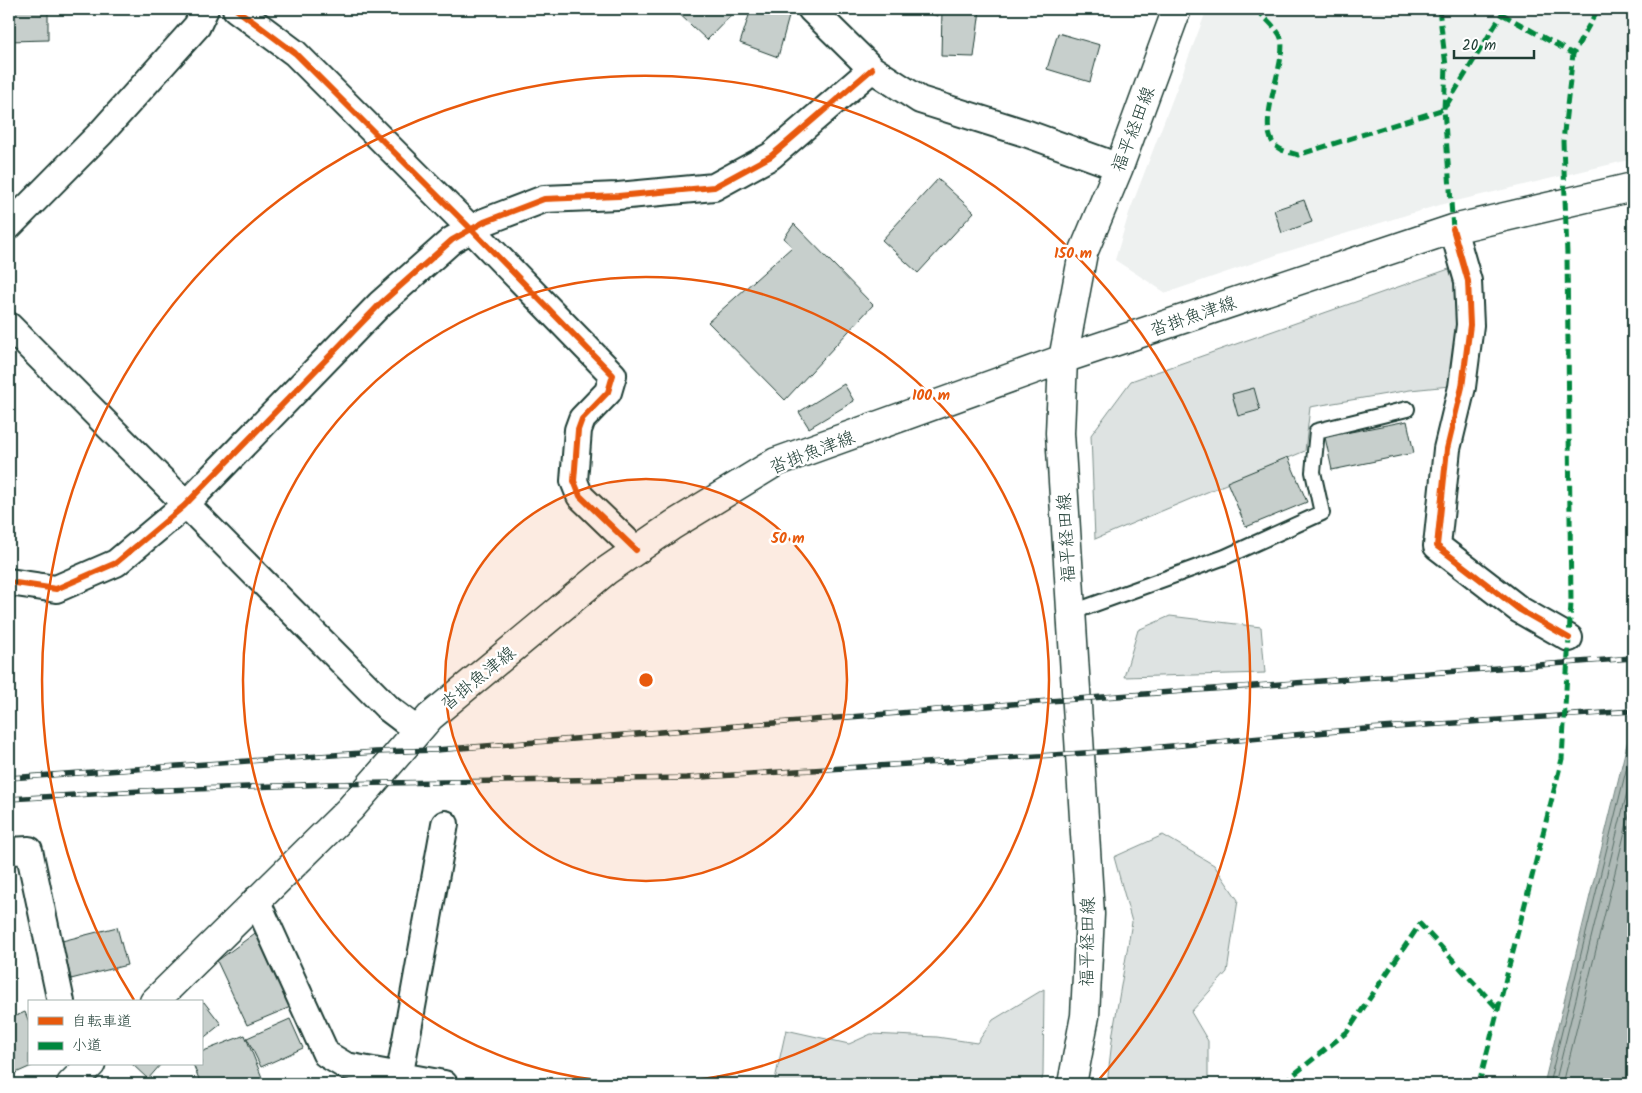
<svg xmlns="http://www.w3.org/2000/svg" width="1642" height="1093" font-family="Kalam,'Klee One',sans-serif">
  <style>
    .built { fill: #eef1f0 }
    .green { fill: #dee3e2; stroke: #7e908b }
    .water { fill: #afbab7; stroke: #758883 }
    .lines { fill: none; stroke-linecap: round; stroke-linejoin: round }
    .shore { stroke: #596f68; stroke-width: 1 }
    .building { fill: #c7cfcc; stroke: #1f3d34 }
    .lane-casing { stroke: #1f3d34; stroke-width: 18 }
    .street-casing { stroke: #1f3d34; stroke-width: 30 }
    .secondary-casing { stroke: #1f3d34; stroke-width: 31 }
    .lane { stroke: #fff; stroke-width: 14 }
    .street { stroke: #fff; stroke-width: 26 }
    .secondary { stroke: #fff; stroke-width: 28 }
    .rail-casing { stroke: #1f3d34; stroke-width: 5.5 }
    .rail { stroke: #fff; stroke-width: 4; stroke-dasharray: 11; stroke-linecap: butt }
    .quiet { stroke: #00873e; stroke-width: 5; stroke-dasharray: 10 5; stroke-linecap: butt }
    .cycleway-casing { stroke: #fff; stroke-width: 9 }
    .cycleway { stroke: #e8590c; stroke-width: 6 }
    .ring { fill: none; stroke: #e8590c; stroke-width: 2.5 }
    .labels { text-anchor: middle; stroke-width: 5; stroke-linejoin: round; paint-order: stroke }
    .street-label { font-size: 18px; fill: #1f3d34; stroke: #fff }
    .centre { fill: #e8590c; stroke: #fff; stroke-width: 2.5 }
    .ring-label { font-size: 15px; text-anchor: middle; font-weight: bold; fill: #e8590c; stroke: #fff; stroke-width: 5; stroke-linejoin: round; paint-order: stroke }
  </style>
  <rect width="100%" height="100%" fill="#fff"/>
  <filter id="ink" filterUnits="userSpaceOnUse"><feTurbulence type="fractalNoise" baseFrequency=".02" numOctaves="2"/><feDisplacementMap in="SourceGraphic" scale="10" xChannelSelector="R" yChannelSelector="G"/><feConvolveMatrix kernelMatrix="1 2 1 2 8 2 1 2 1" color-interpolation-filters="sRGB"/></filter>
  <g filter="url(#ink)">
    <path class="built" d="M1207,9h426v150l-194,46 -157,48 -116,40 -51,-33 14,-47z"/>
    <path class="green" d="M1449,269l5,13 4,79 -8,25 -40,4 -100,17 -5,44 -210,88 -4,-104 40,-54z
      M1170,616l91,11 4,46 -141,4 14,-47z
      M1163,835l51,30 24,35 -11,72 -36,40 17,29v43h-101l6,-52 19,-110 -18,-65z
      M1044,989l-1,86 -2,9h-267l12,-54 63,14 22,-10 66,3 40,6 16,-23z"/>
    <path class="water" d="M1633,729v355h-89l84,-344z"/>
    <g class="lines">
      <path class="shore" d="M1549,1084l84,-342
        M1555,1084l78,-316
        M1563,1084l70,-285"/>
    </g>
    <path class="building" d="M9,9h39v31l-39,1z
      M152,9h27l-26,5z
      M674,9h63l-30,31z
      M751,9h40l-13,48 -38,-14z
      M912,9h29l-3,7z
      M942,9l38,1 -6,47 -33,-1z
      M1058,33l42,12 -10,37 -43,-13z
      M938,179l36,33 -56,61 -36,-33z
      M1304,200l8,22 -30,11 -8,-23z
      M794,224l79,81 -88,95 -77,-78 84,-75 -8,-9z
      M844,384l10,17 -45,27 -10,-16z
      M1254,388l6,22 -22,6 -6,-22z
      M1407,421l7,32 -82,17 -7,-33z
      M1288,457l19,45 -61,25 -19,-45z
      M117,927l10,38 -56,14 -9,-38z
      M258,931l35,75 -46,19 -30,-64z
      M204,1002l17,22 -20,16v-36z
      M25,1012l4,10v42h7l-27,12v-57z
      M290,1019l13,29 -42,19 -14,-29z
      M245,1035l18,45 -10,4h-52l-8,-20h8v-12z
      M132,1064h29l-13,15z"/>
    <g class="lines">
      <g class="lane-casing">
        <path id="lane" d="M1070,613l155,-56 97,-44 -9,-41 4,-41 90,-22"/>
      </g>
      <g class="street-casing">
        <path id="street" d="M236,9l59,44 176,176 142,146 -5,17 -26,27 -4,11 -4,51 6,15 56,54
          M811,9l61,60 48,31 108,34 91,33
          M9,226l92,-93 96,-107 8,-17
          M1453,229l15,52 2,44 -8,62 -15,62 -10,97 83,64 49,28
          M9,326l380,383 29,22
          M9,582l47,7 60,-26 68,-57 196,-202 72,-64 32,-18 60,-23 74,-3 96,-9 57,-31 101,-87
          M9,851l20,-1 32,152
          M256,900l70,154 20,12 98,18
          M398,1084l47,-260"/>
      </g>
      <g class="secondary-casing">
        <path id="secondary" d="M154,1002l196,-193 80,-92 176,-146 67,-46 103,-63 287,-103 390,-130 180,-42
          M71,1084l20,-20
          M1072,1084l13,-68 5,-102 -30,-481 3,-74 20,-106 36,-86 58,-158"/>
      </g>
      <use href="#lane" class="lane"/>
      <use href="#street" class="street"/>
      <use href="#secondary" class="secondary"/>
      <g class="rail-casing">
        <path id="rail" d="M9,778l367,-26 60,-2 613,-49 584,-43
          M9,799l132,-8 189,-7 356,-6 430,-27 222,-20 295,-20"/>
      </g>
      <use href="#rail" class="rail"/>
      <path class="quiet" d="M1256,9c7,7 22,20 25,29 7,26 -31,95 -1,111 5,3 13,4 18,6l146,-46 58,-95v-5
        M1439,9l7,57 -2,43 9,120
        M1502,14l71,40
        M1284,1084l3,-4 60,-48 73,-108 78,85
        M1479,1084l83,-325 9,-156 -4,-348 -4,-114 10,-87 25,-45"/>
      <g class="cycleway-casing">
        <path id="cycleway" d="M236,9l59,44 176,176 142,146 -5,17 -26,27 -4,11 -4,51 6,15 56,54
          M1453,229l15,52 2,44 -8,62 -15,62 -10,97 83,64 49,28
          M9,582l47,7 60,-26 68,-57 196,-202 72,-64 32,-18 60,-23 74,-3 96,-9 57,-31 101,-87"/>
      </g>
      <use href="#cycleway" class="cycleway"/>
    </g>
  </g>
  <circle cx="646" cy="680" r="201" fill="#e8590c" fill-opacity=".12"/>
  <g class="ring">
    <circle cx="646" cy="680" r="201"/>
    <circle cx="646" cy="680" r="403"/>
    <path d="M134 1000A604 604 0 1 1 1095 1084"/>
  </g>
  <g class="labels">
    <g class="street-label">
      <text transform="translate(1133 129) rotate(-69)" y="6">福平経田線</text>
      <text transform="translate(1193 316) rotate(-19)" y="6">沓掛魚津線</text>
      <text transform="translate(812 452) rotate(-21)" y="6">沓掛魚津線</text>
      <text transform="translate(1066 538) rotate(-93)" y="6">福平経田線</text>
      <text transform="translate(478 678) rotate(-39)" y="6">沓掛魚津線</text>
      <text transform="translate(1087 942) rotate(-89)" y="6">福平経田線</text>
    </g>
  </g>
  <circle cx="646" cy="680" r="8" class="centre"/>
  <g class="ring-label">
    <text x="1073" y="258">150 m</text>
    <text x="931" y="400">100 m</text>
    <text x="788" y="543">50 m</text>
  </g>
  <rect width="1642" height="1093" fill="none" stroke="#fff" stroke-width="30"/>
  <rect x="15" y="15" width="1612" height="1063" fill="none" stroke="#1f3d34" stroke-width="2" filter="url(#ink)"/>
  <rect x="28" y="1000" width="175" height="65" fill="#ffffff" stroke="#a5b1ae"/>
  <rect x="38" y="1017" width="25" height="8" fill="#e8590c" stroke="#a5b1ae"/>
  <text x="72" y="1026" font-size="15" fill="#1f3d34">自転車道</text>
  <rect x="38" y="1042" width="25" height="8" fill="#00873e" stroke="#a5b1ae"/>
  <text x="72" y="1050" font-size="15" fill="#1f3d34">小道</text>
  <path d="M1454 50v8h80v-8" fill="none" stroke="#1f3d34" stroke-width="2.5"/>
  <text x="1462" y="50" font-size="15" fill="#1f3d34" stroke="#ffffff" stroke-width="4" paint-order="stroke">20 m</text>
</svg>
